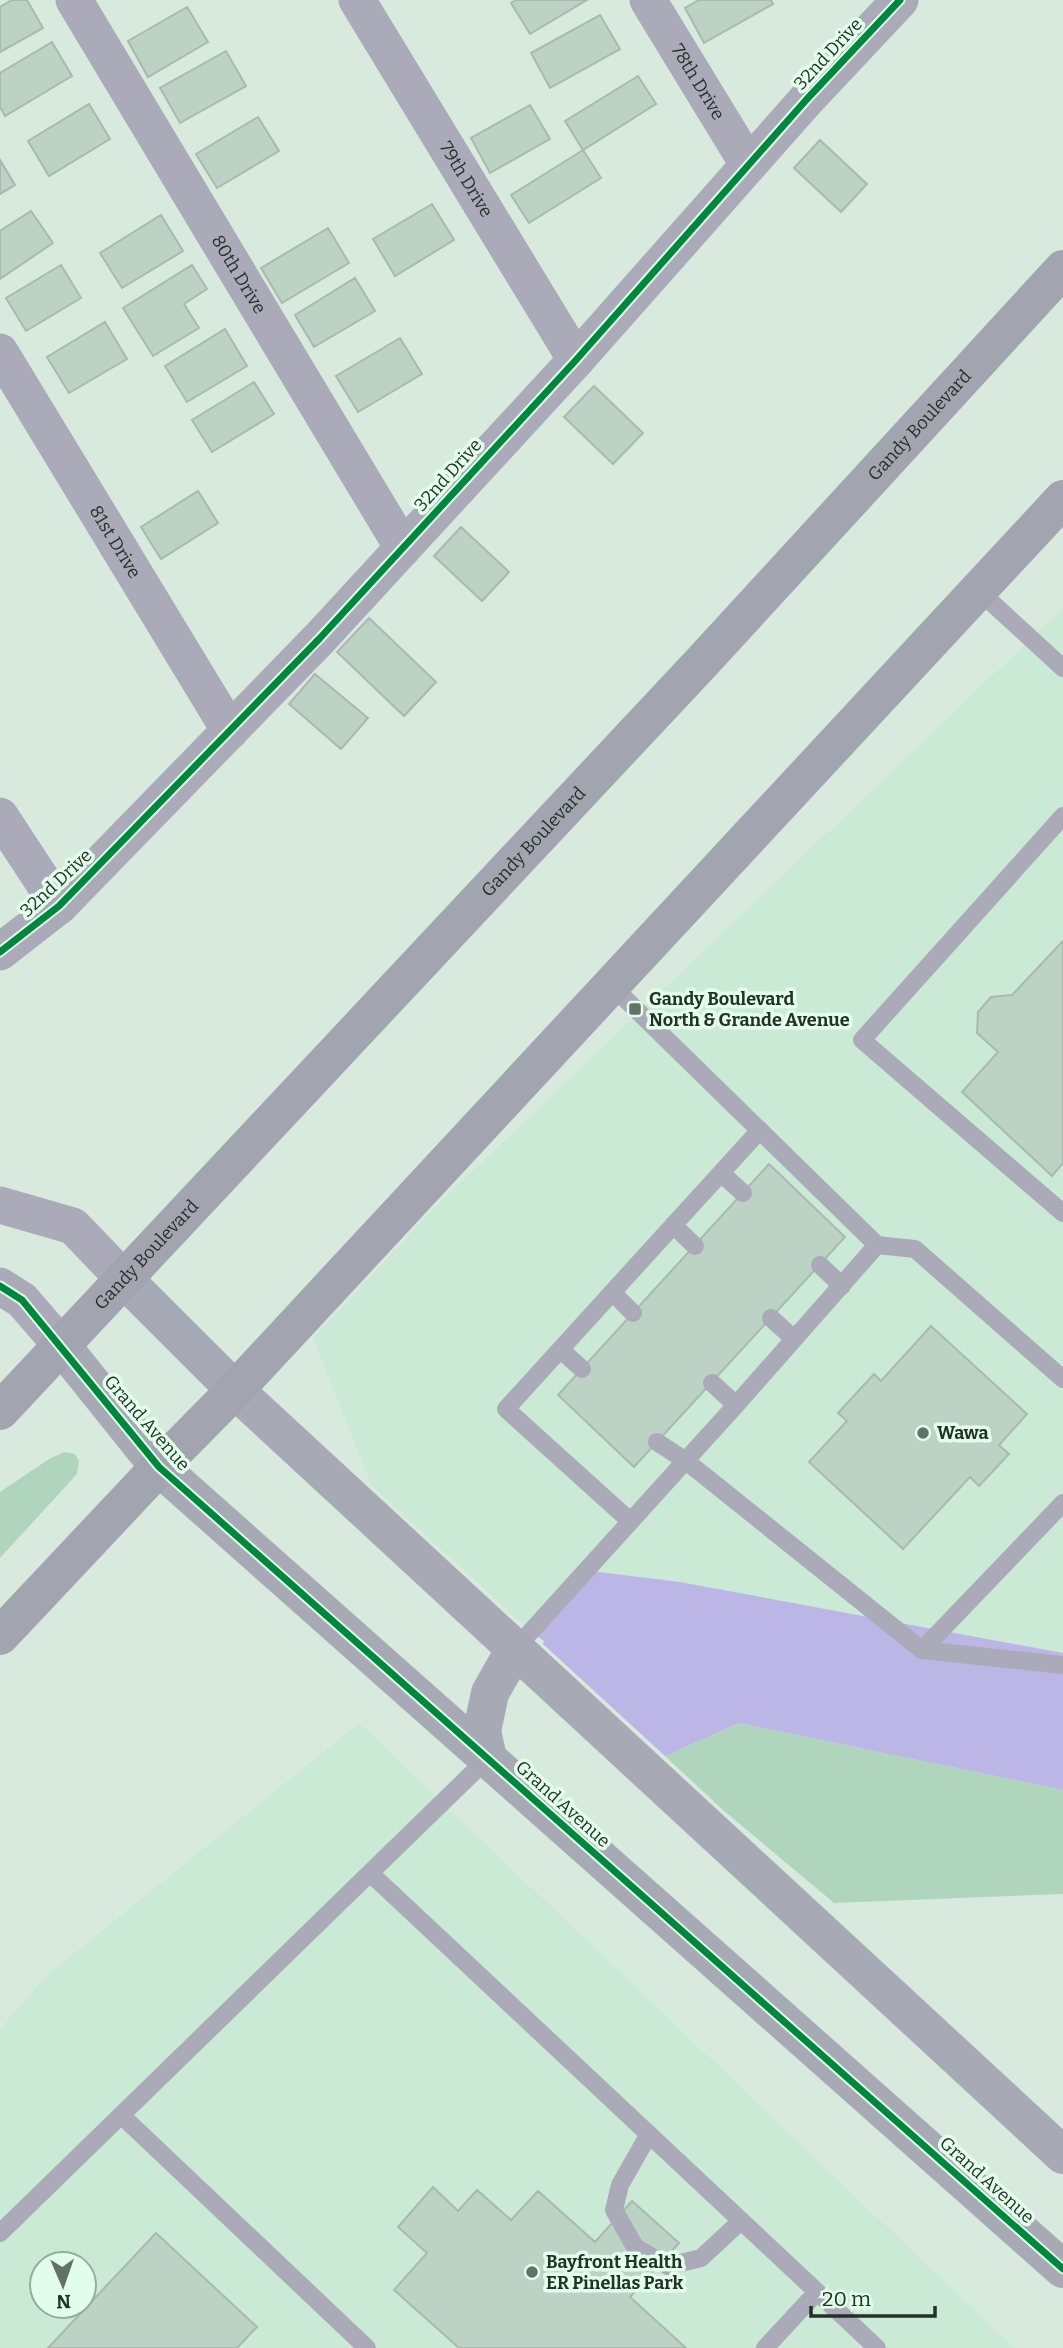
<svg xmlns="http://www.w3.org/2000/svg" width="1063" height="2348" font-family="Bitter,serif">
  <style>
    .built { fill: #cbead6; fill-rule: evenodd }
    .green { fill: #afd6bd }
    .water { fill: #bbb6e5 }
    .building { fill: #bbd2c4; stroke: #aab9af; stroke-width: 2 }
    .lines { fill: none; stroke-linecap: round; stroke-linejoin: round }
    .lane { stroke: #aaaab8; stroke-width: 18 }
    .street { stroke: #aaaab8; stroke-width: 37 }
    .secondary { stroke: #a7a9b5; stroke-width: 38 }
    .highway { stroke: #a2a5b0; stroke-width: 38 }
    .cycleway-casing { stroke: #e2feeb; stroke-width: 11 }
    .cycleway { stroke: #00873e; stroke-width: 7 }
    .poi-dot { fill: #637268; stroke: #e2feeb; stroke-width: 2.5 }
    .labels { text-anchor: middle; stroke-width: 7; stroke-linejoin: round; paint-order: stroke }
    .street-label { font-size: 18px; fill: #243129; stroke: #e2feeb }
    .poi-label { font-size: 18px; font-weight: bold; fill: #243129; stroke: #e2feeb; text-anchor: start }
  </style>
  <rect width="100%" height="100%" fill="#d8eade"/>
  <path class="built" d="M1063,608v1045l-383,-71 -97,-12 -54,60 -158,-145 -58,-147 122,-131z
    M359,1723l651,621 5,4h-1015v-319l47,-54zM42,2264h42v42h-42z"/>
  <path class="green" d="M64,1452l11,2 4,7 -2,13 -77,84v-66l49,-33z
    M739,1723l324,67v104l-229,9 -111,-93 -58,-54z"/>
  <path class="water" d="M583,1570l97,12 383,71v137l-324,-67 -74,33 -122,-112 1,-3 -15,-11z"/>
  <path class="building" d="M12,0h15l16,28 -43,24v-45z
    M516,0h71l-57,34 -19,-31z
    M699,0h72l2,4 -69,39 -19,-35z
    M187,7l21,35 -60,35 -20,-36z
    M600,15l20,34 -70,39 -19,-35z
    M52,42l20,34 -67,40 -5,-9v-34z
    M226,51l20,35 -66,37 -20,-35z
    M638,76l18,28 -73,46 -18,-29z
    M89,104l21,35 -61,37 -21,-35z
    M530,105l20,34 -60,34 -19,-35z
    M258,117l21,34 -62,37 -21,-34z
    M820,140l47,44 -26,28 -47,-44z
    M583,150l18,28 -72,45 -18,-28z
    M0,160l15,25 -15,9z
    M432,204l22,36 -59,36 -22,-37z
    M31,211l22,32 -53,36v-48z
    M161,215l22,36 -61,37 -22,-35z
    M328,228l21,35 -67,40 -21,-35z
    M61,265l20,33 -55,33 -20,-33z
    M192,265l15,24 -23,15 15,24 -46,28 -30,-48z
    M355,278l20,33 -61,36 -19,-32z
    M105,322l22,37 -58,34 -22,-36z
    M225,329l22,37 -60,36 -22,-36z
    M400,338l22,36 -64,38 -22,-36z
    M254,382l20,32 -62,38 -20,-32z
    M594,386l49,47 -30,31 -49,-47z
    M198,491l20,32 -57,36 -20,-32z
    M461,527l48,45 -27,29 -48,-45z
    M369,618l67,64 -32,34 -67,-64z
    M315,674l53,44 -27,31 -52,-45z
    M1063,941v222l-11,13 -90,-84 36,-40 -21,-19 1,-21 13,-15 21,-2z
    M769,1164l76,73 -211,230 -76,-72z
    M931,1326l96,88 -28,31 10,9 -30,32 -9,-9 -67,72 -94,-87 38,-41 -9,-8 36,-39 7,7z
    M433,2187l25,24 19,-21 34,30 27,-29 57,51 37,-41 47,42 -49,54 56,51h-227l-65,-58 33,-37 -29,-26z
    M156,2233l101,94 -20,21h-189z"/>
  <g class="lines">
    <path class="lane" d="M978,590l85,78
      M1063,816l-201,224 201,173
      M721,1173l22,20
      M673,1225l22,21
      M877,1245l38,4 148,130
      M820,1265l22,21
      M612,1292l21,21
      M771,1318l23,21
      M561,1350l21,19
      M712,1383l24,22
      M657,1442l29,19 236,189 141,-147
      M630,1521l-124,-112 254,-279
      M515,1649l221,-244 141,-160 -266,-260
      M922,1650l141,15
      M370,1873l507,475
      M121,2115l246,233
      M649,2134l-29,51 -6,25 21,37 33,19 33,-8 40,-37
      M0,2233l488,-475
      M765,2348l52,-56"/>
    <g class="street">
      <path id="s1" d="M74,0l329,548"/>
      <path id="s2" d="M357,0l219,360"/>
      <path id="s3" d="M648,0l100,164"/>
      <path id="s4" d="M0,352l230,379"/>
      <path d="M0,816l59,90"/>
      <path d="M0,952l59,-46 261,-268 256,-278 231,-261 93,-99"/>
      <path d="M0,1205l73,21 50,52"/>
      <path d="M0,1286l22,14 39,45"/>
    </g>
    <path class="secondary" d="M123,1278l112,112 828,765
      M61,1345l98,122 904,802
      M488,1758l-6,-27 8,-38 25,-44"/>
    <g class="highway">
      <path id="s5" d="M0,1411l703,-750 360,-392"/>
      <path d="M0,1636l159,-169 76,-77 828,-891"/>
    </g>
    <g class="cycleway-casing">
      <path id="cycleway" d="M0,952l59,-46 261,-268 256,-278 231,-261 93,-99
        M0,1286l22,14 137,167 904,802"/>
    </g>
    <use href="#cycleway" class="cycleway"/>
  </g>
  <g class="poi-dot">
    <rect x="628" y="1002" width="14" height="14" rx="3.5"/>
    <circle cx="923" cy="1433" r="7"/>
    <circle cx="532" cy="2272" r="7"/>
  </g>
  <g class="labels">
    <g class="street-label">
      <text transform="translate(828 54) rotate(-47)" y="6">32nd Drive</text>
      <text dy="6" stroke="none"><textPath href="#s3" startOffset="96">78th Drive</textPath></text>
      <text dy="6" stroke="none"><textPath href="#s2" startOffset="210">79th Drive</textPath></text>
      <text dy="6" stroke="none"><textPath href="#s1" startOffset="320">80th Drive</textPath></text>
      <text dy="6" stroke="none"><textPath href="#s5" startOffset="1348">Gandy Boulevard</textPath></text>
      <text transform="translate(448 475) rotate(-48)" y="6">32nd Drive</text>
      <text dy="6" stroke="none"><textPath href="#s4" startOffset="222">81st Drive</textPath></text>
      <text dy="6" stroke="none"><textPath href="#s5" startOffset="780">Gandy Boulevard</textPath></text>
      <text transform="translate(56 883) rotate(-43)" y="6">32nd Drive</text>
      <text dy="6" stroke="none"><textPath href="#s5" startOffset="214">Gandy Boulevard</textPath></text>
      <text transform="translate(147 1423) rotate(49)" y="6">Grand Avenue</text>
      <text transform="translate(563 1804) rotate(42)" y="6">Grand Avenue</text>
      <text transform="translate(987 2180) rotate(42)" y="6">Grand Avenue</text>
    </g>
    <g class="poi-label">
      <text x="649" y="1005">Gandy Boulevard<tspan x="649" dy="21">North &amp; Grande Avenue</tspan></text>
      <text x="937" y="1439">Wawa</text>
      <text x="546" y="2268">Bayfront Health<tspan x="546" dy="21">ER Pinellas Park</tspan></text>
    </g>
  </g>
  <g transform="translate(63 2285) rotate(178)"><circle r="33" fill="#e2feeb" stroke="#96ac9d" stroke-width="2"/>
  <path d="M0-5L12 26L0 18L-12 26Z" fill="#637268"/>
  <text y="-10" font-size="19" font-weight="bold" text-anchor="middle" fill="#243129">N</text>
  </g>
  <path d="M811 2306v10h124v-10" fill="none" stroke="#243129" stroke-width="3.5"/>
  <text x="822" y="2306" font-size="21" fill="#243129" stroke="#e2feeb" stroke-width="5" paint-order="stroke">20 m</text>
</svg>
